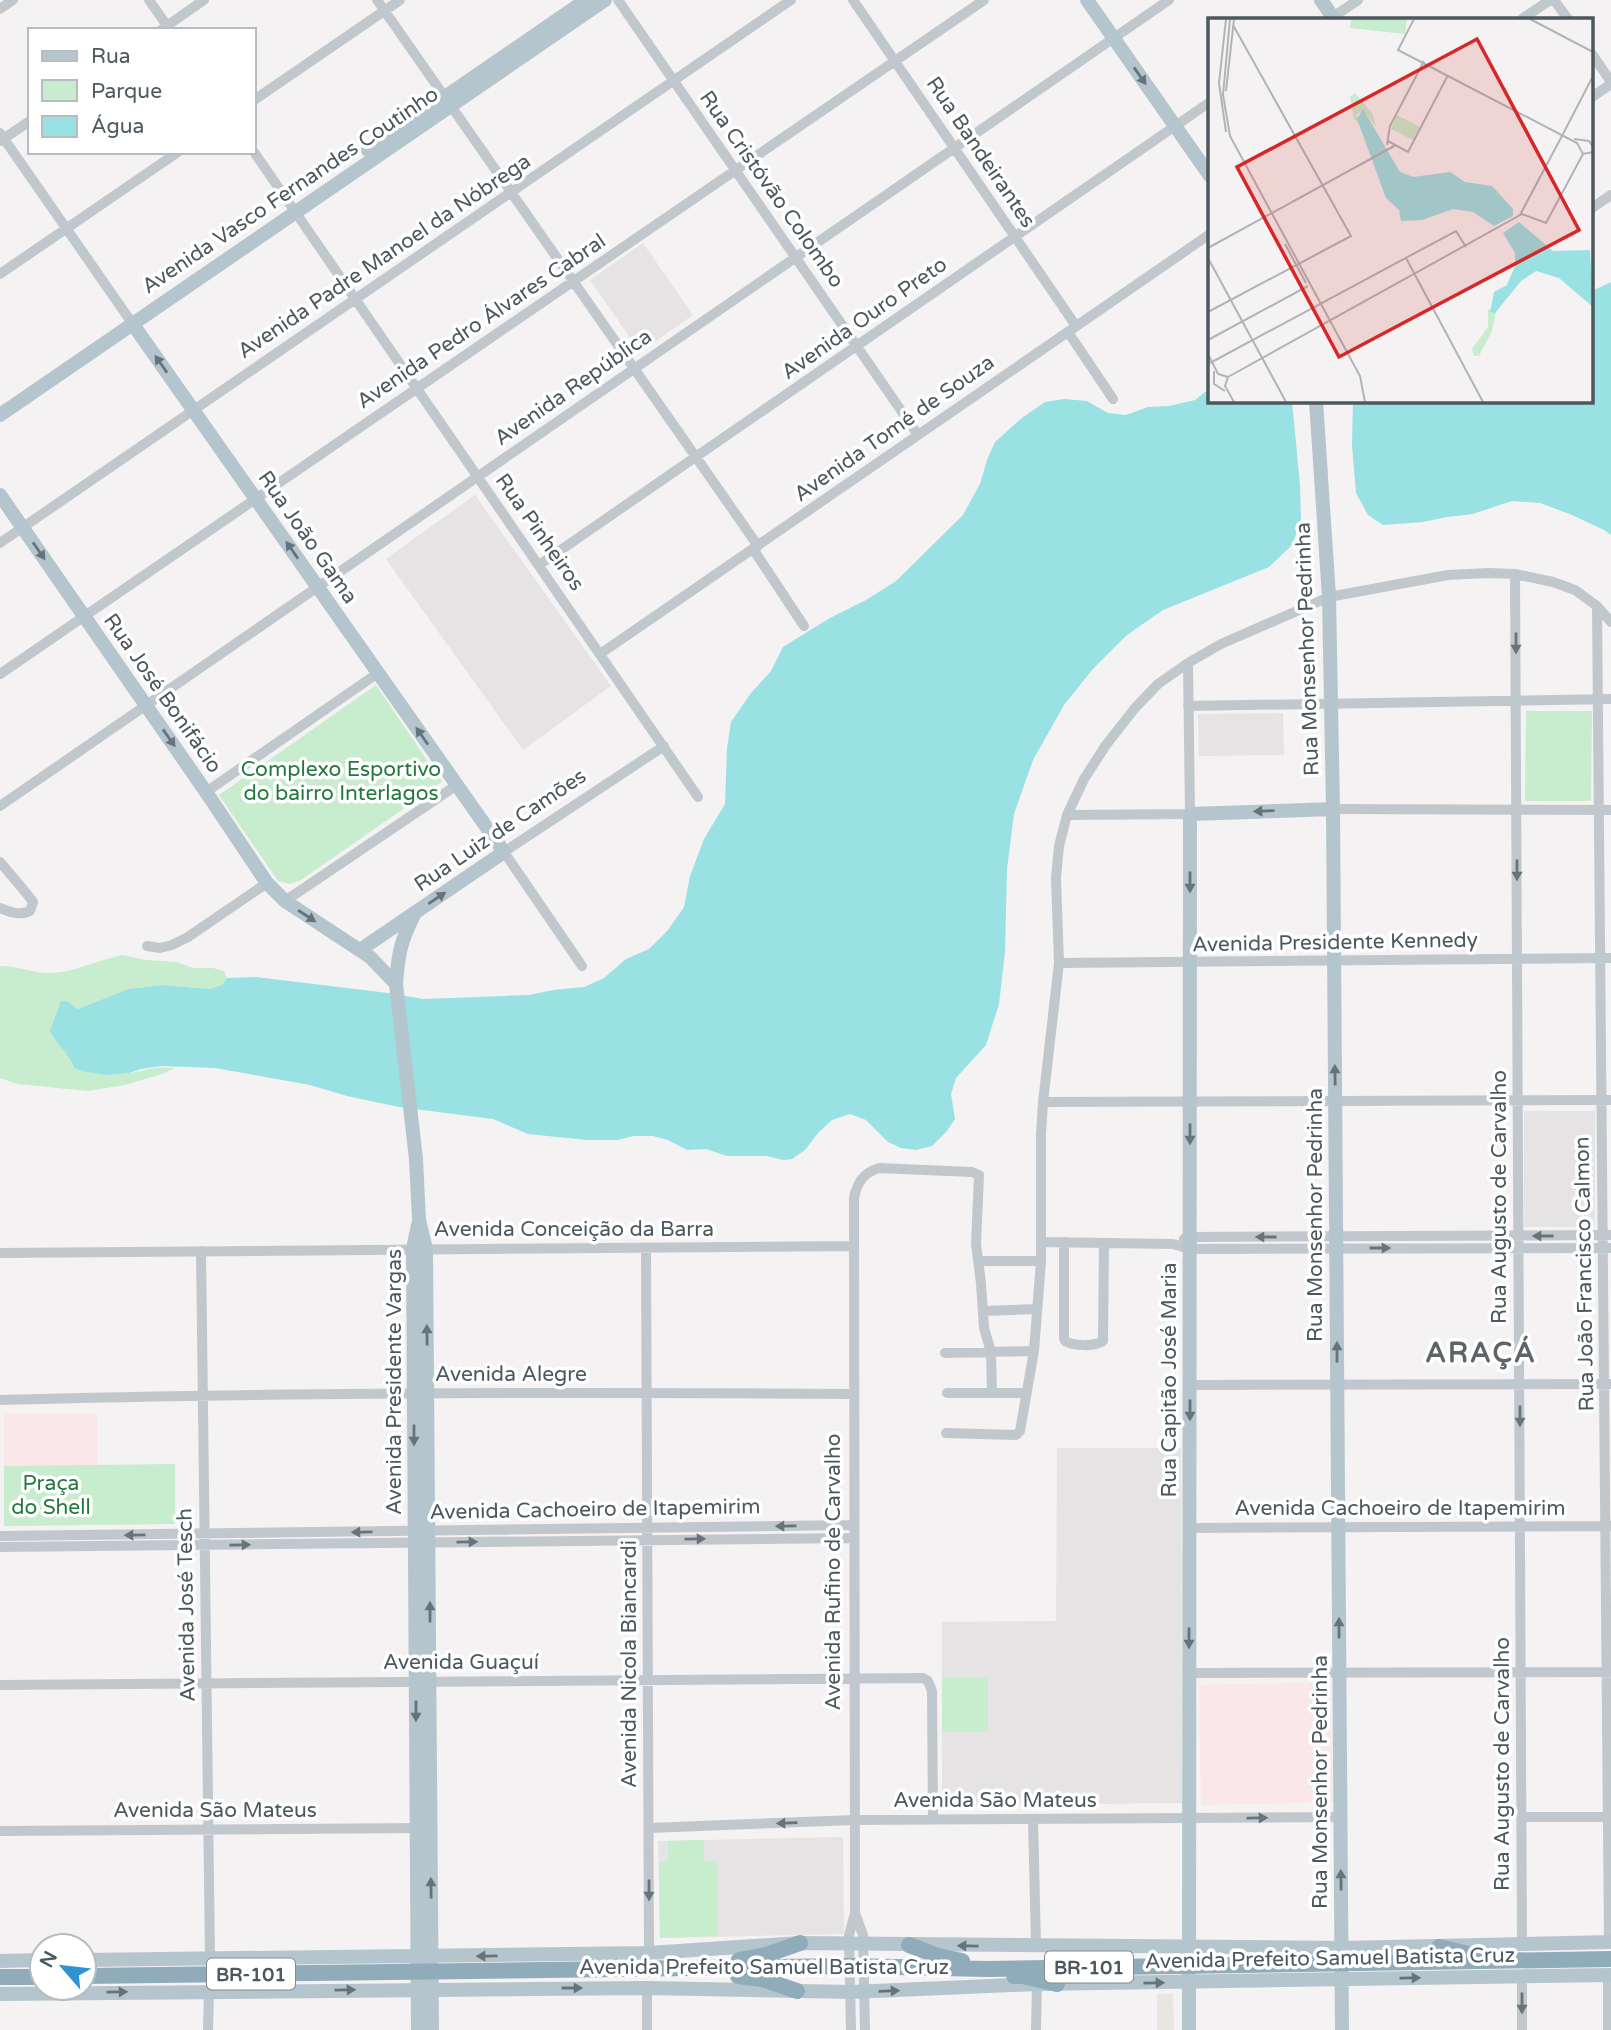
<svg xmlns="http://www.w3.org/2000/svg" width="1611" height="2030" font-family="'Varela Round',sans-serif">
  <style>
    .commercial { fill: #eae5e0 }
    .education { fill: #e5e3e4 }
    .medical { fill: #f9e7e9 }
    .green { fill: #c7ecce }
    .water { fill: #99e1e3 }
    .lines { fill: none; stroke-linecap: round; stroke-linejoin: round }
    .minor { stroke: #c0c8cd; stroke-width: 10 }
    .major { stroke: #b5c5cd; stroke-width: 14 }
    .highway { stroke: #90acba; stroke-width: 16 }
    .oneway { fill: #66737a }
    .oneway2 { fill: #69747a }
    .labels { text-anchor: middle; stroke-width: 7; stroke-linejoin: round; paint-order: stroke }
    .shield { fill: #fff; stroke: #828a8e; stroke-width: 2 }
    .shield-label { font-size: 19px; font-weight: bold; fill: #4c585e }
    .street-label { font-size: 21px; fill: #4c585e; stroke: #fff }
    .park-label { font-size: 21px; fill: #23783e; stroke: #fff }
    .district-label { font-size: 28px; font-weight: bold; letter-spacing: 2px; fill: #5f6466; stroke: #fff }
    .inset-road { fill: none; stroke: #b1b4b7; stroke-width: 2 }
    .view { fill: #d62828; fill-opacity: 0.15; stroke: #d62828; stroke-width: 3.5 }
    .inset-edge { fill: none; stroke: #4c585e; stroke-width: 3.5 }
  </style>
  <rect width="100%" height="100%" fill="#f4f2f3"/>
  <path class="commercial" d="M1157,1994h16l1,36h-17z"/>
  <path class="education" d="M643,243l50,72 -53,37 -50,-72z
    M475,495l136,191 -88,64 -137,-191z
    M1283,713l1,42 -85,1 -1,-42z
    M1524,1111h71v116h-71z
    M1057,1448h124l1,355 -240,3v-184l114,-1z
    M843,1837l1,97 -184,4 -2,-97z"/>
  <path class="medical" d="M4,1414h93v51l-93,1z
    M1331,1682l2,120 -132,3 -2,-120z"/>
  <path class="green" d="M376,685l66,97 -141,98 -11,4 -12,-3 -59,-86z
    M1526,711h66l-1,90h-66z
    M122,955l24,5 30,2 17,6h20l11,3 3,7 -5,7 -12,4 -48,-4 -34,4 -50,20 -11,-8 -10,9 -4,27 12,12 9,19c16,1 41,7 56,5 17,-3 27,-7 45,-5l-13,6 -37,11 -37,6 -71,-7 -17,-6v-112c15,-1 30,6 45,7 23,2 53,-13 77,-18z
    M175,1464v60l-171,2v-60z
    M942,1678h46v54h-46z
    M704,1840v21h13l1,75 -58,2 -1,-76h9v-21z"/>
  <path class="water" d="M1611,282v253l-7,-5 -32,-15 -32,-12 -28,-2 -39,13 -26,3 -24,5 -40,3 -15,-10 -12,-22 -4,-48 1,-44h239v-110z
    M1210,388v13h82l8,84 1,36 -9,24 -23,22 -106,43 -36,25 -35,35 -28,35 -31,55 -19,54 -7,55 -2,83 -6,52 -13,41 -30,33 -5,16 4,25 -8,12 -15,15 -16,4 -15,-2 -13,-6 -22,-22 -16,-6 -18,6 -14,13 -13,17 -13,9 -9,1 -16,-4h-40l-21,-7 -19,1 -19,-10 -15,-4h-20l-15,4h-31l-59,-6 -35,-15 -94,-12 -52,-11 -37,-11 -95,-17 -53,-2 -21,3 -12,4 -21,2 -21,-3 -13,-4c-6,-17 -18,-24 -24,-37l11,-30h6l11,8 50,-20 34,-4 48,4 12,-4 5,-7 29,-1 132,16 36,6 105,-4 24,-5 31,-3 20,-9 22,-19 23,-10 19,-19 16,-23 6,-31 14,-37 21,-35 2,-56 4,-26 20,-29 20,-22 12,-24 47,-29 36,-18 30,-19 67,-66 17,-31 7,-24 8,-18 27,-24 23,-16 19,-3 23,2 21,12 18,2 22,-8 21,-1 26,-6z"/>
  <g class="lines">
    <path class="minor" d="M149,0l21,30
      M377,0l381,546
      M618,0l300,435
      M853,0l223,326
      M1554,0l14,19
      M0,9l13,-9
      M1330,19l28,-19
      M1522,19l28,-19
      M161,30l43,-30
      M1592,54l19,28
      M1592,97l19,-13
      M254,100l146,-100
      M0,133l132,190
      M0,141l30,-20
      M254,152l444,645
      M1592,208l19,-13
      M0,274l178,-122
      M1068,332l45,67
      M0,543l791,-543
      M753,549l51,77
      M539,565l671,-463
      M1515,574l7,1371
      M1597,606l12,1336
      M600,654l610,-420
      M0,674l984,-674
      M1188,706l423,-7
      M206,792l172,-119
      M0,806l1169,-806
      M1333,809l278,1
      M1067,815l123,-1 -2,-151
      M0,862l27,32 6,8 -3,9c-10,5 -20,1 -30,-3
      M285,901l172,-116
      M147,946l13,2 12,-3 16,-8 79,-54
      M1059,963l552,-5
      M582,966l-78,-114 160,-106
      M1043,1102l568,-2
      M1184,1239l6,-2 421,-2
      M1042,1242l131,2 17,5 421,-1
      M1064,1242v96l1,3c8,5 29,6 38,0l1,-98
      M646,1248l3,705
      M201,1251l9,708
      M0,1253l854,-7
      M978,1261h63
      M983,1311l54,-2
      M945,1353l89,-2
      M1190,1385l420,-1
      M947,1393h80
      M0,1400c285,-8 569,-8 854,-6
      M946,1433l70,2 4,-4 14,-80 7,-90v-127l2,-32 16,-139 -3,-85 3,-32 8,-31 17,-36 22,-34 29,-37 23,-24 30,-21 33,-19 108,-47 119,-22 41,-2 26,1 38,8 22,8 22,16 14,16
      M1189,1528l421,-2
      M0,1536l854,-11
      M0,1547l854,-9
      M1189,1673l422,-1
      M0,1685l923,-7 5,3 4,10 1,129
      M1522,1817h86
      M1033,1819l3,127
      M649,1828l206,-8 486,-3
      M0,1831l421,-3
      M855,1913l8,22 2,95
      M1608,1975v55
      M647,1988v42
      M208,2030l1,-39
      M851,2030l-2,-95 6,-22 -1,-715c3,-15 9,-25 25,-30l93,4 7,3 -3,69 5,39 3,45 7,24 1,41
      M1036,2030l1,-46
      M1522,2030v-54"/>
    <path class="major" d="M1087,0l123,176
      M1321,0l13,19
      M368,150l218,-150
      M132,323l372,529 -144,98
      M1316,401l13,196 4,212 9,1221
      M0,415l605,-415
      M0,495l206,297 61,91 18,18 85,56 26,27
      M415,913c-14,27 -17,41 -19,71l20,175 3,61 7,29 6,781
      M418,1225l-5,24 5,781
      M84,1960l565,-7 151,-10 542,5 269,-6
      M0,1961l42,-1
      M0,1994l647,-6 204,4 186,-8 574,-9
      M1189,2030l1,-1216 143,-5"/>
    <path class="highway" d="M909,1945l29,11 24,5
      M1439,1947l30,7
      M739,1960l27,-5 34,-12
      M84,1976l765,-10 139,3 623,-10
      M738,1976l24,3 35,12
      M1014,1976h9l34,8
      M0,1977h42"/>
  </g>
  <defs><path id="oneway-solid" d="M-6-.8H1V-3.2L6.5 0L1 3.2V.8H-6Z" transform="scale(1.75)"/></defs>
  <g class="oneway">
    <use href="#oneway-solid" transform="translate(1140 76) rotate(55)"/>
    <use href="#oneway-solid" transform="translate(161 364) rotate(-125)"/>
    <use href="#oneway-solid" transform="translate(292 550) rotate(-125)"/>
    <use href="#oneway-solid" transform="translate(39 551) rotate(55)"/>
    <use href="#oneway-solid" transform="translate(422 736) rotate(-125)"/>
    <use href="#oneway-solid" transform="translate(169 738) rotate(55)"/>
    <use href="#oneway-solid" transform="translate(1264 811) rotate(178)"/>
    <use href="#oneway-solid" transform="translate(1190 882) rotate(90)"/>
    <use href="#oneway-solid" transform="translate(437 898) rotate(-34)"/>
    <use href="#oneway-solid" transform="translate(307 916) rotate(33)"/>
    <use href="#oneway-solid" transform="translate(1335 1075) rotate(-91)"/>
    <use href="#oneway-solid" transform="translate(1190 1134) rotate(90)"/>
    <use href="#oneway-solid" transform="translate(427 1335) rotate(-91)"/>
    <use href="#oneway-solid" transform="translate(1337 1352) rotate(-90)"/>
    <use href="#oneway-solid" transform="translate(1190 1410) rotate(90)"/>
    <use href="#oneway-solid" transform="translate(414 1435) rotate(90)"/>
    <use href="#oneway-solid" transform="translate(430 1612) rotate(-90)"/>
    <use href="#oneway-solid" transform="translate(1339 1628) rotate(-90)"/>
    <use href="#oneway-solid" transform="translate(1189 1638) rotate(90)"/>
    <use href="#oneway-solid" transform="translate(416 1711) rotate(90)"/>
    <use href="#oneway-solid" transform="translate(1341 1880) rotate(-91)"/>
    <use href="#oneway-solid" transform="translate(431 1888) rotate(-91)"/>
    <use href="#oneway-solid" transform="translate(968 1946) rotate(-179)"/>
    <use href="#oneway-solid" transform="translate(487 1956) rotate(179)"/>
    <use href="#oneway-solid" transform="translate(1410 1978) rotate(-1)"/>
    <use href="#oneway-solid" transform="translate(1154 1983) rotate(-1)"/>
    <use href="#oneway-solid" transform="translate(572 1988)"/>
    <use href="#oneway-solid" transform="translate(345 1990) rotate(-1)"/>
    <use href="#oneway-solid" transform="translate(889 1991) rotate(-2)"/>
    <use href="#oneway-solid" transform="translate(117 1992) rotate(-1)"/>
  </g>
  <g class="oneway2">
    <use href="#oneway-solid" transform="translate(1516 643) rotate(90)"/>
    <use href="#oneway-solid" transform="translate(1517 870) rotate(90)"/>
    <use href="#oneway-solid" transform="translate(1543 1236) rotate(180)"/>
    <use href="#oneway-solid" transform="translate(1266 1237) rotate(180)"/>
    <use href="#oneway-solid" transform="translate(1380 1248)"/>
    <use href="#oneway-solid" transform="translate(1520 1416) rotate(90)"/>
    <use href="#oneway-solid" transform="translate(786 1526) rotate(179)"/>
    <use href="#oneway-solid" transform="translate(362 1532) rotate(179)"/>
    <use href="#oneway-solid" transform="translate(135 1535) rotate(179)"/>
    <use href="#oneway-solid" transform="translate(695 1539) rotate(-1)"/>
    <use href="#oneway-solid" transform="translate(467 1542) rotate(-1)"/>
    <use href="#oneway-solid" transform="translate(240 1545) rotate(-1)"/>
    <use href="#oneway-solid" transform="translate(1257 1818) rotate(-1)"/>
    <use href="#oneway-solid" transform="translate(787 1823) rotate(178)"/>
    <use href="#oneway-solid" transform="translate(649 1890) rotate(90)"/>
    <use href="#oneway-solid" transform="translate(1522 2003) rotate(90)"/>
  </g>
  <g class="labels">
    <g class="shield">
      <rect x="1045" y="1951.5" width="88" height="31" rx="5"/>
      <rect x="207" y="1958.5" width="88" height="31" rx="5"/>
    </g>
    <g class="shield-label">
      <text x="1089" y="1974">BR-101</text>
      <text x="251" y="1981">BR-101</text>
    </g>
    <g class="street-label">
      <text transform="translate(981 152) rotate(56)" y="7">Rua Bandeirantes</text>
      <text transform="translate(772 189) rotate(55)" y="7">Rua Cristóvão Colombo</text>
      <text transform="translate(290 190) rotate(-34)" y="7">Avenida Vasco Fernandes Coutinho</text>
      <text transform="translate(384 256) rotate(-34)" y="7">Avenida Padre Manoel da Nóbrega</text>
      <text transform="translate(864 318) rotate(-35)" y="7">Avenida Ouro Preto</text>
      <text transform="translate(481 321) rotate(-34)" y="7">Avenida Pedro Álvares Cabral</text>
      <text transform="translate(573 387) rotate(-35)" y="7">Avenida República</text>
      <text transform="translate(894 428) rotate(-35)" y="7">Avenida Tomé de Souza</text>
      <text transform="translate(540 532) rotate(55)" y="7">Rua Pinheiros</text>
      <text transform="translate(308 537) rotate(55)" y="7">Rua João Gama</text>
      <text transform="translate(1307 649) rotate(-92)" y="7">Rua Monsenhor Pedrinha</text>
      <text transform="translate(163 693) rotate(55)" y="7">Rua José Bonifácio</text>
      <text transform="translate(500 830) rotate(-34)" y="7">Rua Luiz de Camões</text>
      <text transform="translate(1335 942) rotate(-1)" y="7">Avenida Presidente Kennedy</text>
      <text transform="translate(1499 1197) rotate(-90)" y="7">Rua Augusto de Carvalho</text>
      <text transform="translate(1315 1215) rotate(-90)" y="7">Rua Monsenhor Pedrinha</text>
      <text x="574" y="1236">Avenida Conceição da Barra</text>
      <text transform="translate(1584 1274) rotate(-91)" y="7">Rua João Francisco Calmon</text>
      <text x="511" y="1381">Avenida Alegre</text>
      <text transform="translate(1169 1380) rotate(-90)" y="7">Rua Capitão José Maria</text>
      <text transform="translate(394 1382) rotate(-90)" y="7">Avenida Presidente Vargas</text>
      <text x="1400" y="1515">Avenida Cachoeiro de Itapemirim</text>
      <text transform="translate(595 1509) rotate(-1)" y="7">Avenida Cachoeiro de Itapemirim</text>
      <text transform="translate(833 1572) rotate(-90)" y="7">Avenida Rufino de Carvalho</text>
      <text transform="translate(186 1605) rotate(-91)" y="7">Avenida José Tesch</text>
      <text x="461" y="1669">Avenida Guaçuí</text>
      <text transform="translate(629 1664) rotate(-90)" y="7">Avenida Nicola Biancardi</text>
      <text transform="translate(1502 1764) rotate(-90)" y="7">Rua Augusto de Carvalho</text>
      <text transform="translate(1320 1782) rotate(-90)" y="7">Rua Monsenhor Pedrinha</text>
      <text x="995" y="1807">Avenida São Mateus</text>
      <text x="215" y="1817">Avenida São Mateus</text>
      <text transform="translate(1330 1958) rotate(-1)" y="7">Avenida Prefeito Samuel Batista Cruz</text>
      <text x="764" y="1974">Avenida Prefeito Samuel Batista Cruz</text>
    </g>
    <g class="park-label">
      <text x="341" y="776">Complexo Esportivo<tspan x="341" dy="24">do bairro Interlagos</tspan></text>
      <text x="51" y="1490">Praça<tspan x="51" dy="24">do Shell</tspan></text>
    </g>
    <g class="district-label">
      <text x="1481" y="1362">ARAÇÁ</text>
    </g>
  </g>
  <g transform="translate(1208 18)">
    <rect width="385" height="385" fill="#f4f2f3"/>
    <path d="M143,1h56l-2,15 -55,-6zM147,75l17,20 4,14 -13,-17 -7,5 6,12 -8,-9 -4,-21zM189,97l23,12 -7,13 -22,-11zM280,291l8,3 -4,19 -13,25h-5l-2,-7 16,-22z" fill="#c7ecce"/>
    <path d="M155,91l37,63 13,5 37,-5 15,10 27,4 21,23v7l-19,10 -21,-14 -20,-3 -31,11 -21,1 -2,-11 -13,-12 -29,-79zM311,204l34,29 37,-1 3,57 -34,-29 -23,-7 -15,10 -26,32 -5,-1 4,-20 13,-7 8,-19v-13l-12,-20z" fill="#99e1e3"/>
    <path class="inset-road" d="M18,1l-7,64 7,49M22,1l-7,76 7,41 130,240 5,26M206,1l-16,31 179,93 6,11 10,-2M322,1l63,33M18,73l8,-72M355,116l30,-58M366,121l15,2 4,6M180,123l20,11 40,-77M179,127l3,-19 34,-65M312,197l43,-81M77,226l21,39M0,230l188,-103M0,240l78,144M198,240l77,144M0,294l143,-76 -118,-211M0,322l100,-54M0,336l10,20 10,3 -3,9 9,16M2,345l246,-132 10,16M6,353v13l11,7M20,359l294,-163 24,9 37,-69"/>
    <path class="view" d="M269,21l102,191 -240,127 -102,-190z"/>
    <rect width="385" height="385" class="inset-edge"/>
  </g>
  <rect x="28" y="28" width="228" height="126" fill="#ffffff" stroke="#b7bcbf" stroke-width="2"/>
  <rect x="42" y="51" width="35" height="10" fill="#b5c5cd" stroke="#b7bcbf" stroke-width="2"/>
  <text x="91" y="63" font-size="21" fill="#4c585e">Rua</text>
  <rect x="42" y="80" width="35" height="21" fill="#c7ecce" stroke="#b7bcbf" stroke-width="2"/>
  <text x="91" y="98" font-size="21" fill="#4c585e">Parque</text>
  <rect x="42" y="116" width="35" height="21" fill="#99e1e3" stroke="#b7bcbf" stroke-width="2"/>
  <text x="91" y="133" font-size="21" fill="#4c585e">Água</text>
  <g transform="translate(63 1967) rotate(298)"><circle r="33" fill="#ffffff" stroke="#b7bcbf" stroke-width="2"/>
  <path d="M0-5L12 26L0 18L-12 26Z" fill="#2f93d1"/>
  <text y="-10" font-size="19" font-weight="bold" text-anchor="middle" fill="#4c585e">N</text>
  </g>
</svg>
